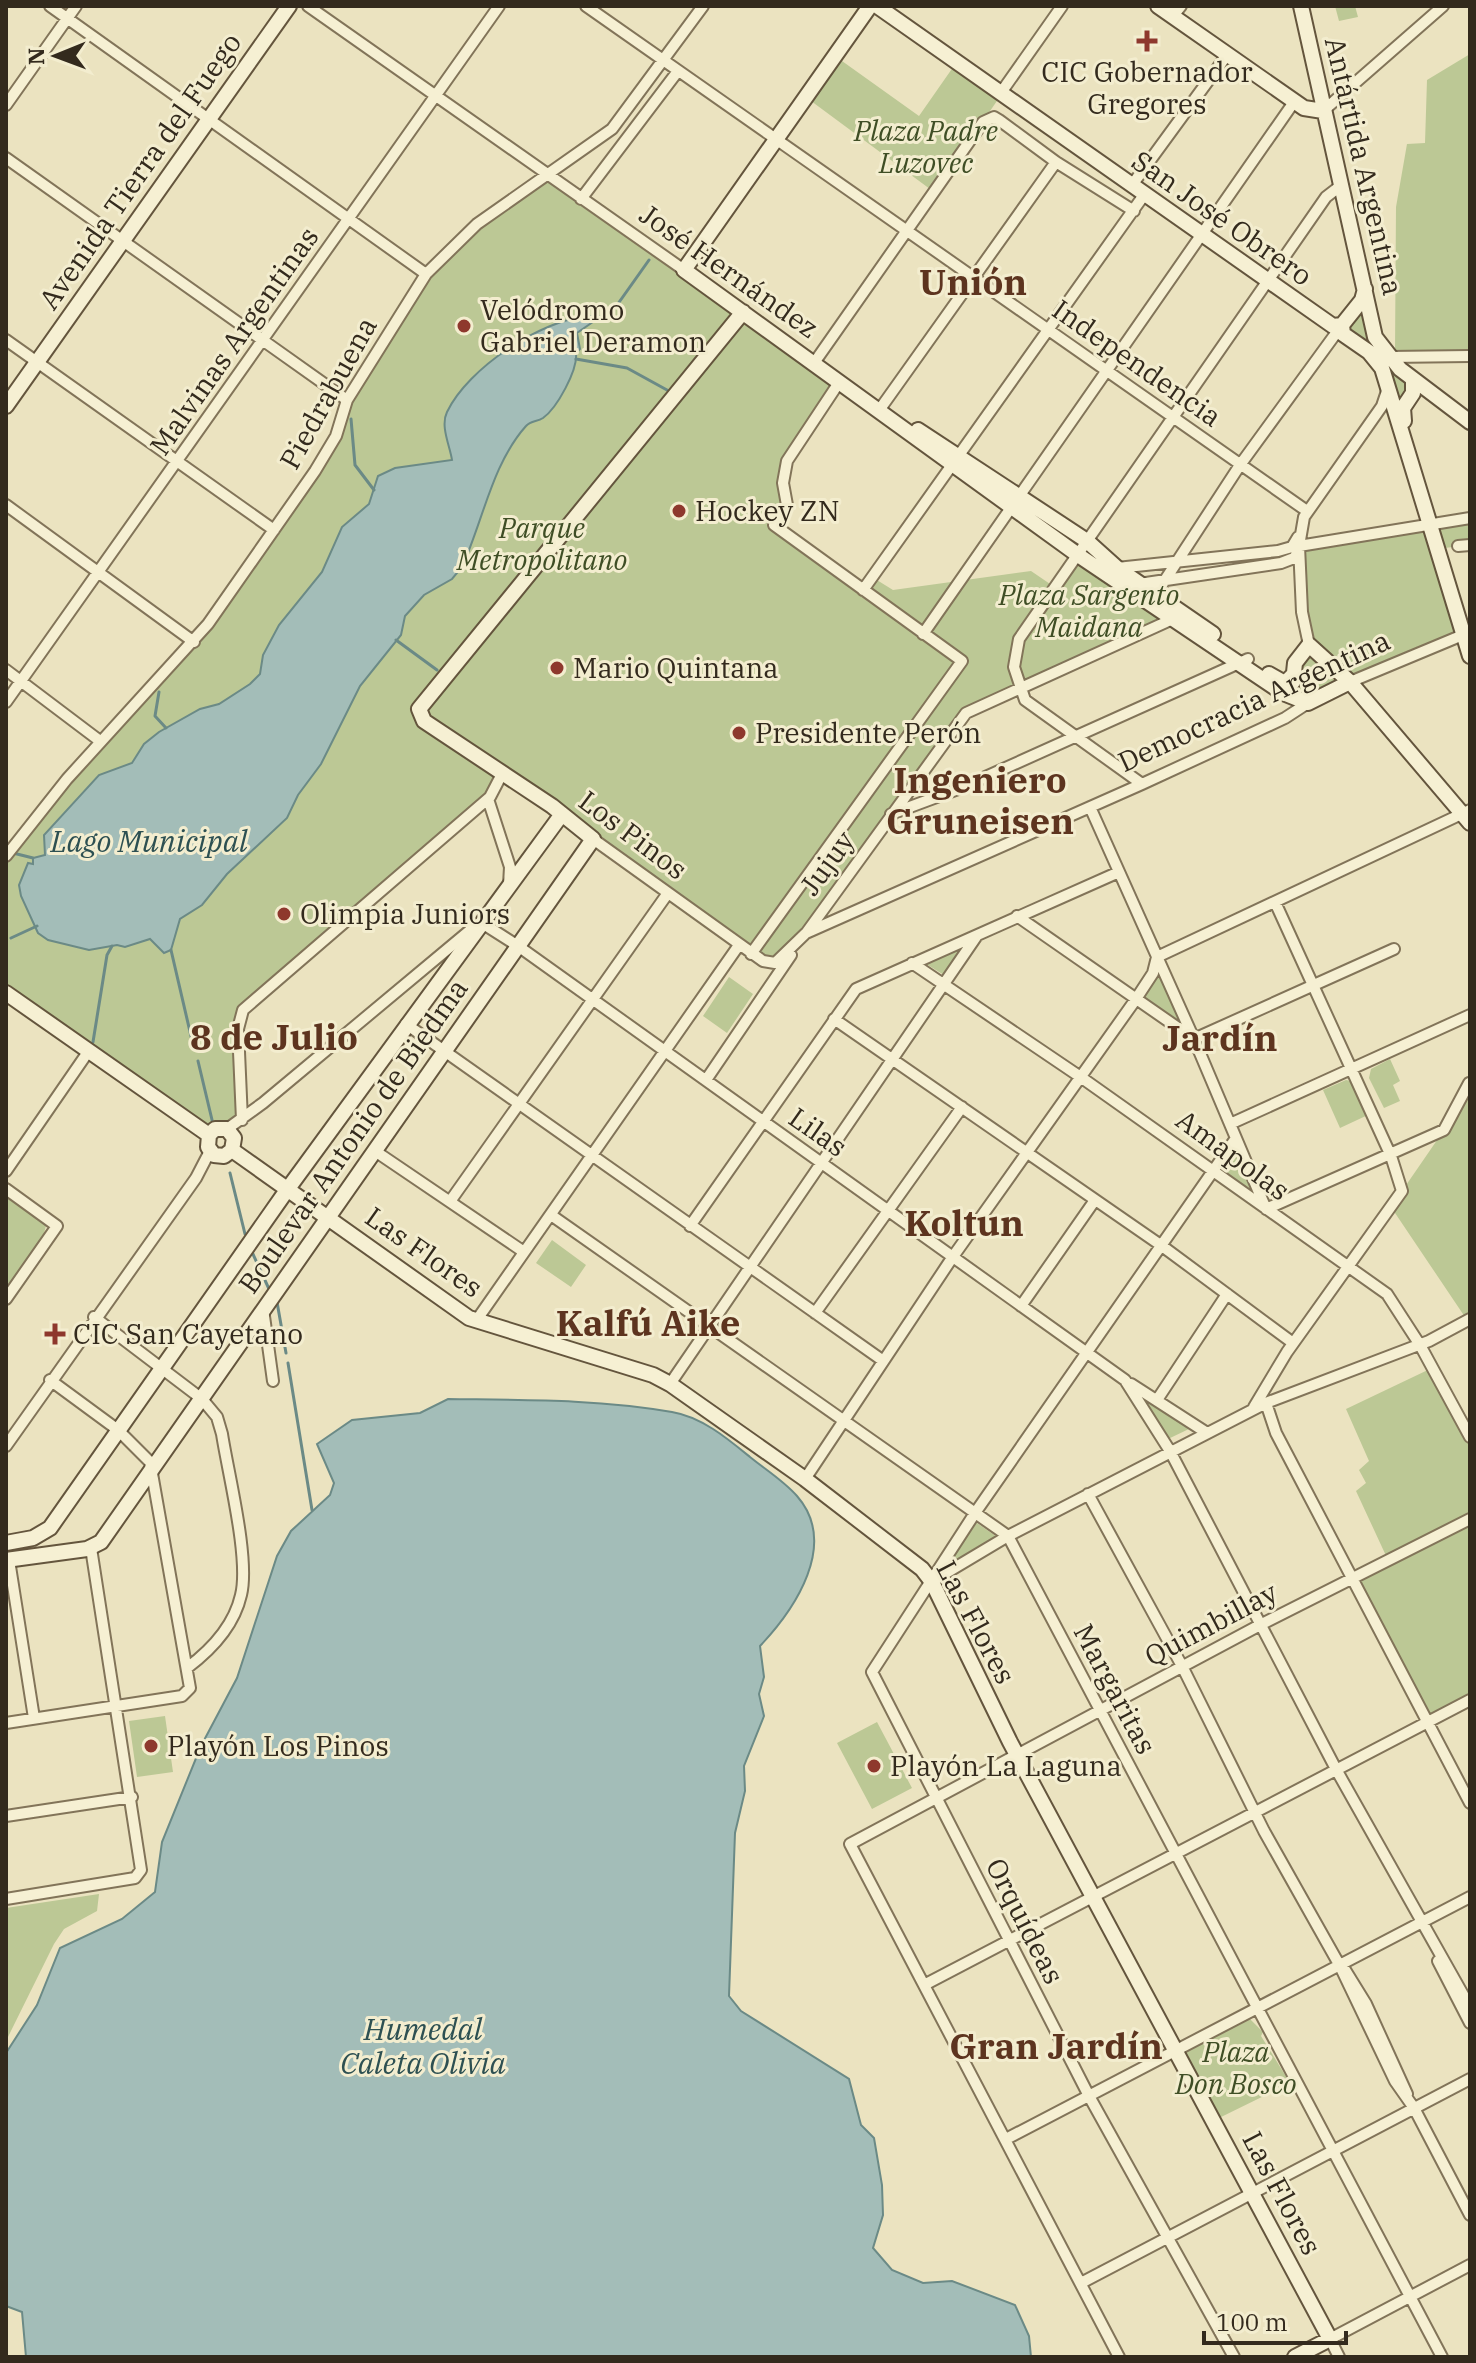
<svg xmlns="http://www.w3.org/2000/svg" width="1476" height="2363" font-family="'IBM Plex Serif',serif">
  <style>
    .green { fill: #bcc895 }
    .water { fill: #a3bdb8; stroke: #6b8a86; stroke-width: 2 }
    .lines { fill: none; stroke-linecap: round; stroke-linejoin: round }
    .stream { stroke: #6b8a86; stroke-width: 3 }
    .street-casing { stroke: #827459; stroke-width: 14 }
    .secondary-casing { stroke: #64553d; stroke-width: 18 }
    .street { stroke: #f6f0d3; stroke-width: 10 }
    .secondary { stroke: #f6f0d3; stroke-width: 14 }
    .poi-dot { fill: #8e382d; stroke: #f3edcf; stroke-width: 3 }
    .labels { text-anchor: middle; stroke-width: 6; stroke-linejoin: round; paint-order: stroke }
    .poi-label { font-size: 28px; fill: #332a1d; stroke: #f3edcf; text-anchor: start }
    .park-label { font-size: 28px; font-style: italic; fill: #3f4e25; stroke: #f3edcf }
    .street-label { font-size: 28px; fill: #332a1d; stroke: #f3edcf }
    .water-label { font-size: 30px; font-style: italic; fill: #2d5052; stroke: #f3edcf }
    .district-label { font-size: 36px; font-weight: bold; fill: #5d341f; stroke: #f3edcf }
  </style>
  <rect width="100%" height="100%" fill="#ebe3c0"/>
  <path class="green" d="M1335,6h20l3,11 -19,4z
    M1470,54v298l-75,-1 1,-144 11,-63 18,-1 2,-63z
    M835,56l84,60 37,-53 43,35 -65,94 -127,-94z
    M547,176l293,205 -53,80v44l-13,20 88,65 10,-13 21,13 138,-19 25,17 22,-33 95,64 -207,94 -160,220 -38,31 -265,-191 -13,24 -247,213 1,105 -33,17 -205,-139v-137l188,-214 121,-171 32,-71 79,-126 51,-50z
    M1365,308l46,77 -8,15h-7l-8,-26 -43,-43 11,-20z
    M1470,518v27l-34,4 25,86 -111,47 -41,-37 -10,-99z
    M1309,654l25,26 -1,8 -23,10 -12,-7c-1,-16 0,-24 11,-37z
    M965,944l-21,31 -21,-13z
    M1158,969l25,58 -41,-27z
    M729,977l24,17 -26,39 -24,-17z
    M1390,1059l10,22 -7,4 7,16 -16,7 -15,-30 2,-9z
    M1346,1080l9,2 15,32 -30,14 -17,-38z
    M1470,1082v237l-3,1 -76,-113 53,-77z
    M1237,1155l15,36 -27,-19z
    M6,1193l41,29 -4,15 -37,51z
    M552,1240l34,25 -15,22 -35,-24z
    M1432,1368l38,69v263l-41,22 -78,-142 37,-20 -32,-69 10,-8 -7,-13 10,-9 -23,-52z
    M1140,1395l51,33 -23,11z
    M974,1521l26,18 -60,36z
    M165,1716l8,56 -36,5 -8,-56z
    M877,1722l35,66 -40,21 -35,-66z
    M99,1894l-2,17 -33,18 -10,15 -48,97v-133z
    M1249,2018l14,14 -2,4 29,47 -73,36 -30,-59v-9z"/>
  <path class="water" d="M588,316l12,1 -23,16 3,16 -4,4c2,17 -19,55 -33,65 -6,4 -12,2 -17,8 -34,38 -43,95 -64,141l-10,12 -28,16 -19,21 -4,19 -41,51 -39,78 -23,31 -11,23 -60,56 -25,31 -22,14 -9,31 -7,3 -14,-14 -25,8 -8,-2 -28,5 -41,-10 -10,-7 -17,-37 -2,-11 9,-22 5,1v-6l12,-3 -1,-20 55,-60 33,-12 12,-19 15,-12 41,-23 19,-5 31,-20 10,-10 3,-19 16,-30 43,-53 20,-45 27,-23 9,-28 17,-8 57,-8c-2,-14 -12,-34 -5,-48 21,-44 94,-92 141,-96z
    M448,1399c74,1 151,0 224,13 30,5 56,27 78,45 16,13 34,24 47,39 42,48 -2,113 -37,150l4,31 -5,17 5,22 -20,50 1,25 -10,42 -6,163 12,15 108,68 12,46 13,13 8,47 1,30 -10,33 19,22 31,13 29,-2 63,24 14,31 2,21h-1005l-4,-45 -16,-6v-253l31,-48 23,-57 62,-29 33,-27 7,-50 39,-96 36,-68 40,-122 14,-25 39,-36 4,-12 -17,-39 35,-24 68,-7z"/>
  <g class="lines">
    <path class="stream" d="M600,317l10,-2 39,-55
      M576,359l51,9 40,22
      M351,419l4,46 19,25
      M396,640l41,30
      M159,692l-4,24 11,12
      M13,853l20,5
      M11,938l26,-12
      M171,950l23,99
      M93,1042l14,-87 5,-9
      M198,1061l15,63
      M230,1173l15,61
      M252,1252l17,37
      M277,1302l9,51
      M288,1363l24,147"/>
    <g class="street-casing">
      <path id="street" d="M50,6l376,268
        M308,6l376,264
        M586,6l721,505
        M1173,16l8,-10
        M1000,94l62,-88
        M6,105l70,-99
        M1323,111l120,-105
        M6,158l341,242
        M1132,185l95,-130
        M581,199l97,-128
        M6,340l268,190
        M1389,357l81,-1
        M814,363l169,-241 11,-5 5,3 57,42 78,49
        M880,409l176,-247
        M6,505l188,137
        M1299,546l171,-28
        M1458,546l12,-1
        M1117,568l161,-17 14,-4 6,-10
        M1139,584l142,-21 13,-5 5,-7
        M863,590l281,-395
        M1154,597l86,-132 102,-140
        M923,634l371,-532
        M1309,645l-7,-33 -3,-66 5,-29 78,-111 5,-15
        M6,670l94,71
        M1350,682l120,-50
        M6,702l493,-696
        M1142,784l-117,-84 -11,-33 5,-28 307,-442 13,-10
        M488,799l22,68 -1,18
        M1090,807l104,232 72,170 178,-79 25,-47
        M891,814l70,-26 287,-129
        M593,839l170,122 12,2 31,-30 336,-149 143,-66 23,-15
        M6,856l61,-77 141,-155 107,-153 21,-35 11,-36 79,-126 51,-50 135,-95 91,-123
        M1017,916l177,123 200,-90
        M807,932l159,-219 209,-95
        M751,954l211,-293 -188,-136 13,-20 -4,-22 4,-22 53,-80
        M1157,957l313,-147
        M912,963l170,115 305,216 33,51 50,92
        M834,1019l328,227 131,97
        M406,1024l476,336
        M706,1080l85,-125
        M242,1120l-4,-91 5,-19 247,-213 13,-25
        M1230,1124l240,-109
        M227,1129l36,-26 211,-176 8,-4 36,23 607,434 45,71 167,320 133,236
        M375,1151l149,101
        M6,1171l82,-119
        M6,1189l51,37 -51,73
        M451,1200l217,-307
        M551,1215l457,321 434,821
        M690,1226l166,-237 263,-117
        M1021,1306l74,-106
        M263,1309l10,72
        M815,1313l147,-206
        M94,1317l108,82 15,18 5,17c6,39 28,125 19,161 -7,31 -30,55 -54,73
        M476,1321l263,-376
        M670,1384l306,-447
        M1131,1384l76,49
        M1157,1400l70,-106
        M1266,1403l10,30 194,370
        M1254,1407l33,-55 115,-161 -11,-35 -116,-254
        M6,1446l190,-268 14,-27
        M805,1479l147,-221 184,-259 17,-26 4,-16
        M1088,1494l94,172 82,165 76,135 55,115 19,27 56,107
        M9,1560l25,158
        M936,1579l72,-43 258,-133 163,-62 41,-22
        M6,1723l176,-27 8,-8 -40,-226 -32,-32 -68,-50
        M6,1816l126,-19
        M6,1899l129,-21 6,-8 -50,-322
        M1438,1961l32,62
        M1345,1970l21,34 41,90
        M924,1985l546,-285
        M1006,2139l464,-242
        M1081,2283l389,-204
        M1119,2357l-269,-513 410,-219 210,-106
        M1234,2357l-145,-261 -217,-424 103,-159 261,-375
        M1339,2357l-9,-18 140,-74"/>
    </g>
    <g class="secondary-casing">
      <path id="secondary" d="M870,6l-186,264 394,285 205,138 25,10 42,-21
        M877,6l456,320 9,-1
        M1158,6l146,102 19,3
        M1301,6l74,331 25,32 70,53
        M1342,325l1,9 26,18 13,16 88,288
        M1342,325l20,-25 3,-11
        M6,406l283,-400
        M1404,421l-1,-13 10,-15v-14
        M918,430l169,111 30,27 96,66
        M1269,674l16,9 8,-8
        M1293,682l2,-19 14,-18 41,37 120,141
        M6,993l203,142
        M209,1135l6,-6h12l7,9 -2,12
        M209,1135l-1,12 6,8 10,1 8,-6
        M232,1150l237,168 184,57 17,9 135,95 117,90 10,13 78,160 320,597 -35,18
        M6,1543l27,-5 17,-10 237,-338 275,-376
        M6,1560l81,-11 14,-7 492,-703 -41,-33 -128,-85 -5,-12 324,-397"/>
    </g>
    <use href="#street" class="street"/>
    <use href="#secondary" class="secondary"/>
  </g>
  <g class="poi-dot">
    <path d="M1143 29h8v8h8v8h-8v8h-8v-8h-8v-8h8z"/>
    <circle cx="464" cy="326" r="8"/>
    <circle cx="679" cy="511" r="8"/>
    <circle cx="557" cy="668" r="8"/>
    <circle cx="739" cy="733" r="8"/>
    <circle cx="284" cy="914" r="8"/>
    <path d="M51 1322h8v8h8v8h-8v8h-8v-8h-8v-8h8z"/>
    <circle cx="151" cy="1746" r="8"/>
    <circle cx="874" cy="1766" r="8"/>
  </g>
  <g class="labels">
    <g class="poi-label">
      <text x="1147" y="82" text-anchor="middle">CIC Gobernador<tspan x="1147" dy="32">Gregores</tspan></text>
      <text x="480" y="320">Velódromo<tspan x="480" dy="32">Gabriel Deramon</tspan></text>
      <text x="695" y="521">Hockey ZN</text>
      <text x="573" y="678">Mario Quintana</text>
      <text x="755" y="743">Presidente Perón</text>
      <text x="300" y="924">Olimpia Juniors</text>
      <text x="73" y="1344">CIC San Cayetano</text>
      <text x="167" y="1756">Playón Los Pinos</text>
      <text x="890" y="1776">Playón La Laguna</text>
    </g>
    <g class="park-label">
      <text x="926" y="141">Plaza Padre<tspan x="926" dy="32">Luzovec</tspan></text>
      <text x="542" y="538">Parque<tspan x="542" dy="32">Metropolitano</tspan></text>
      <text x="1089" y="605">Plaza Sargento<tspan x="1089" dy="32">Maidana</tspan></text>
      <text x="1236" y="2062">Plaza<tspan x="1236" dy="32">Don Bosco</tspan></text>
    </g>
    <g class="street-label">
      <text transform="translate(1364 166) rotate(77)" y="10">Antártida Argentina</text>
      <text transform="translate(140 171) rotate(-55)" y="10">Avenida Tierra del Fuego</text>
      <text transform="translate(1222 218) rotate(35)" y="10">San José Obrero</text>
      <text transform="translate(729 271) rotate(35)" y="10">José Hernández</text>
      <text transform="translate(234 341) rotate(-55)" y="10">Malvinas Argentinas</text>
      <text transform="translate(1137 363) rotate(35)" y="10">Independencia</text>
      <text transform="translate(328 393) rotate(-61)" y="10">Piedrabuena</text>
      <text transform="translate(1254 701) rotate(-25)" y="10">Democracia Argentina</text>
      <text transform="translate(633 835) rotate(37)" y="10">Los Pinos</text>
      <text transform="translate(827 863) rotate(-54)" y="10">Jujuy</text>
      <text transform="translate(818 1132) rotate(35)" y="10">Lilas</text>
      <text transform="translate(353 1136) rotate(-55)" y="10">Boulevar Antonio de Biedma</text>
      <text transform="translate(1233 1155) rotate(36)" y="10">Amapolas</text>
      <text transform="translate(424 1252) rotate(35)" y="10">Las Flores</text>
      <text transform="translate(976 1622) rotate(62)" y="10">Las Flores</text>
      <text transform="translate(1211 1624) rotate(-28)" y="10">Quimbillay</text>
      <text transform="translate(1115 1689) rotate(62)" y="10">Margaritas</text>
      <text transform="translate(1025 1921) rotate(63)" y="10">Orquídeas</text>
      <text transform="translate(1282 2193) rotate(62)" y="10">Las Flores</text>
    </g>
    <g class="water-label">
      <text x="149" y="852">Lago Municipal</text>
      <text x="423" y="2040">Humedal<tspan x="423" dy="34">Caleta Olivia</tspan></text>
    </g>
    <g class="district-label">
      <text x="973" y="295">Unión</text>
      <text x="980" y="793">Ingeniero<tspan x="980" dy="41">Gruneisen</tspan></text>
      <text x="274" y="1050">8 de Julio</text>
      <text x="1220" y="1051">Jardín</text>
      <text x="964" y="1236">Koltun</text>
      <text x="648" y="1336">Kalfú Aike</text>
      <text x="1056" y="2059">Gran Jardín</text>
    </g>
  </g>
  <rect width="1476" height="2363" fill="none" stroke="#332a1d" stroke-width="16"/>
  <g transform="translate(56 56) rotate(269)" stroke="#f3edcf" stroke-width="6" paint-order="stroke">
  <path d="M0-6L14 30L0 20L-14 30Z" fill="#332a1d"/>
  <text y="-12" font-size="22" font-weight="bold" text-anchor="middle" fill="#332a1d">N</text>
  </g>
  <path d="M1204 2331v12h142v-12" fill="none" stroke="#332a1d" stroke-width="4"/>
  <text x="1216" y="2331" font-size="24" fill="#332a1d" stroke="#f3edcf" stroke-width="6" paint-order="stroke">100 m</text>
</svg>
